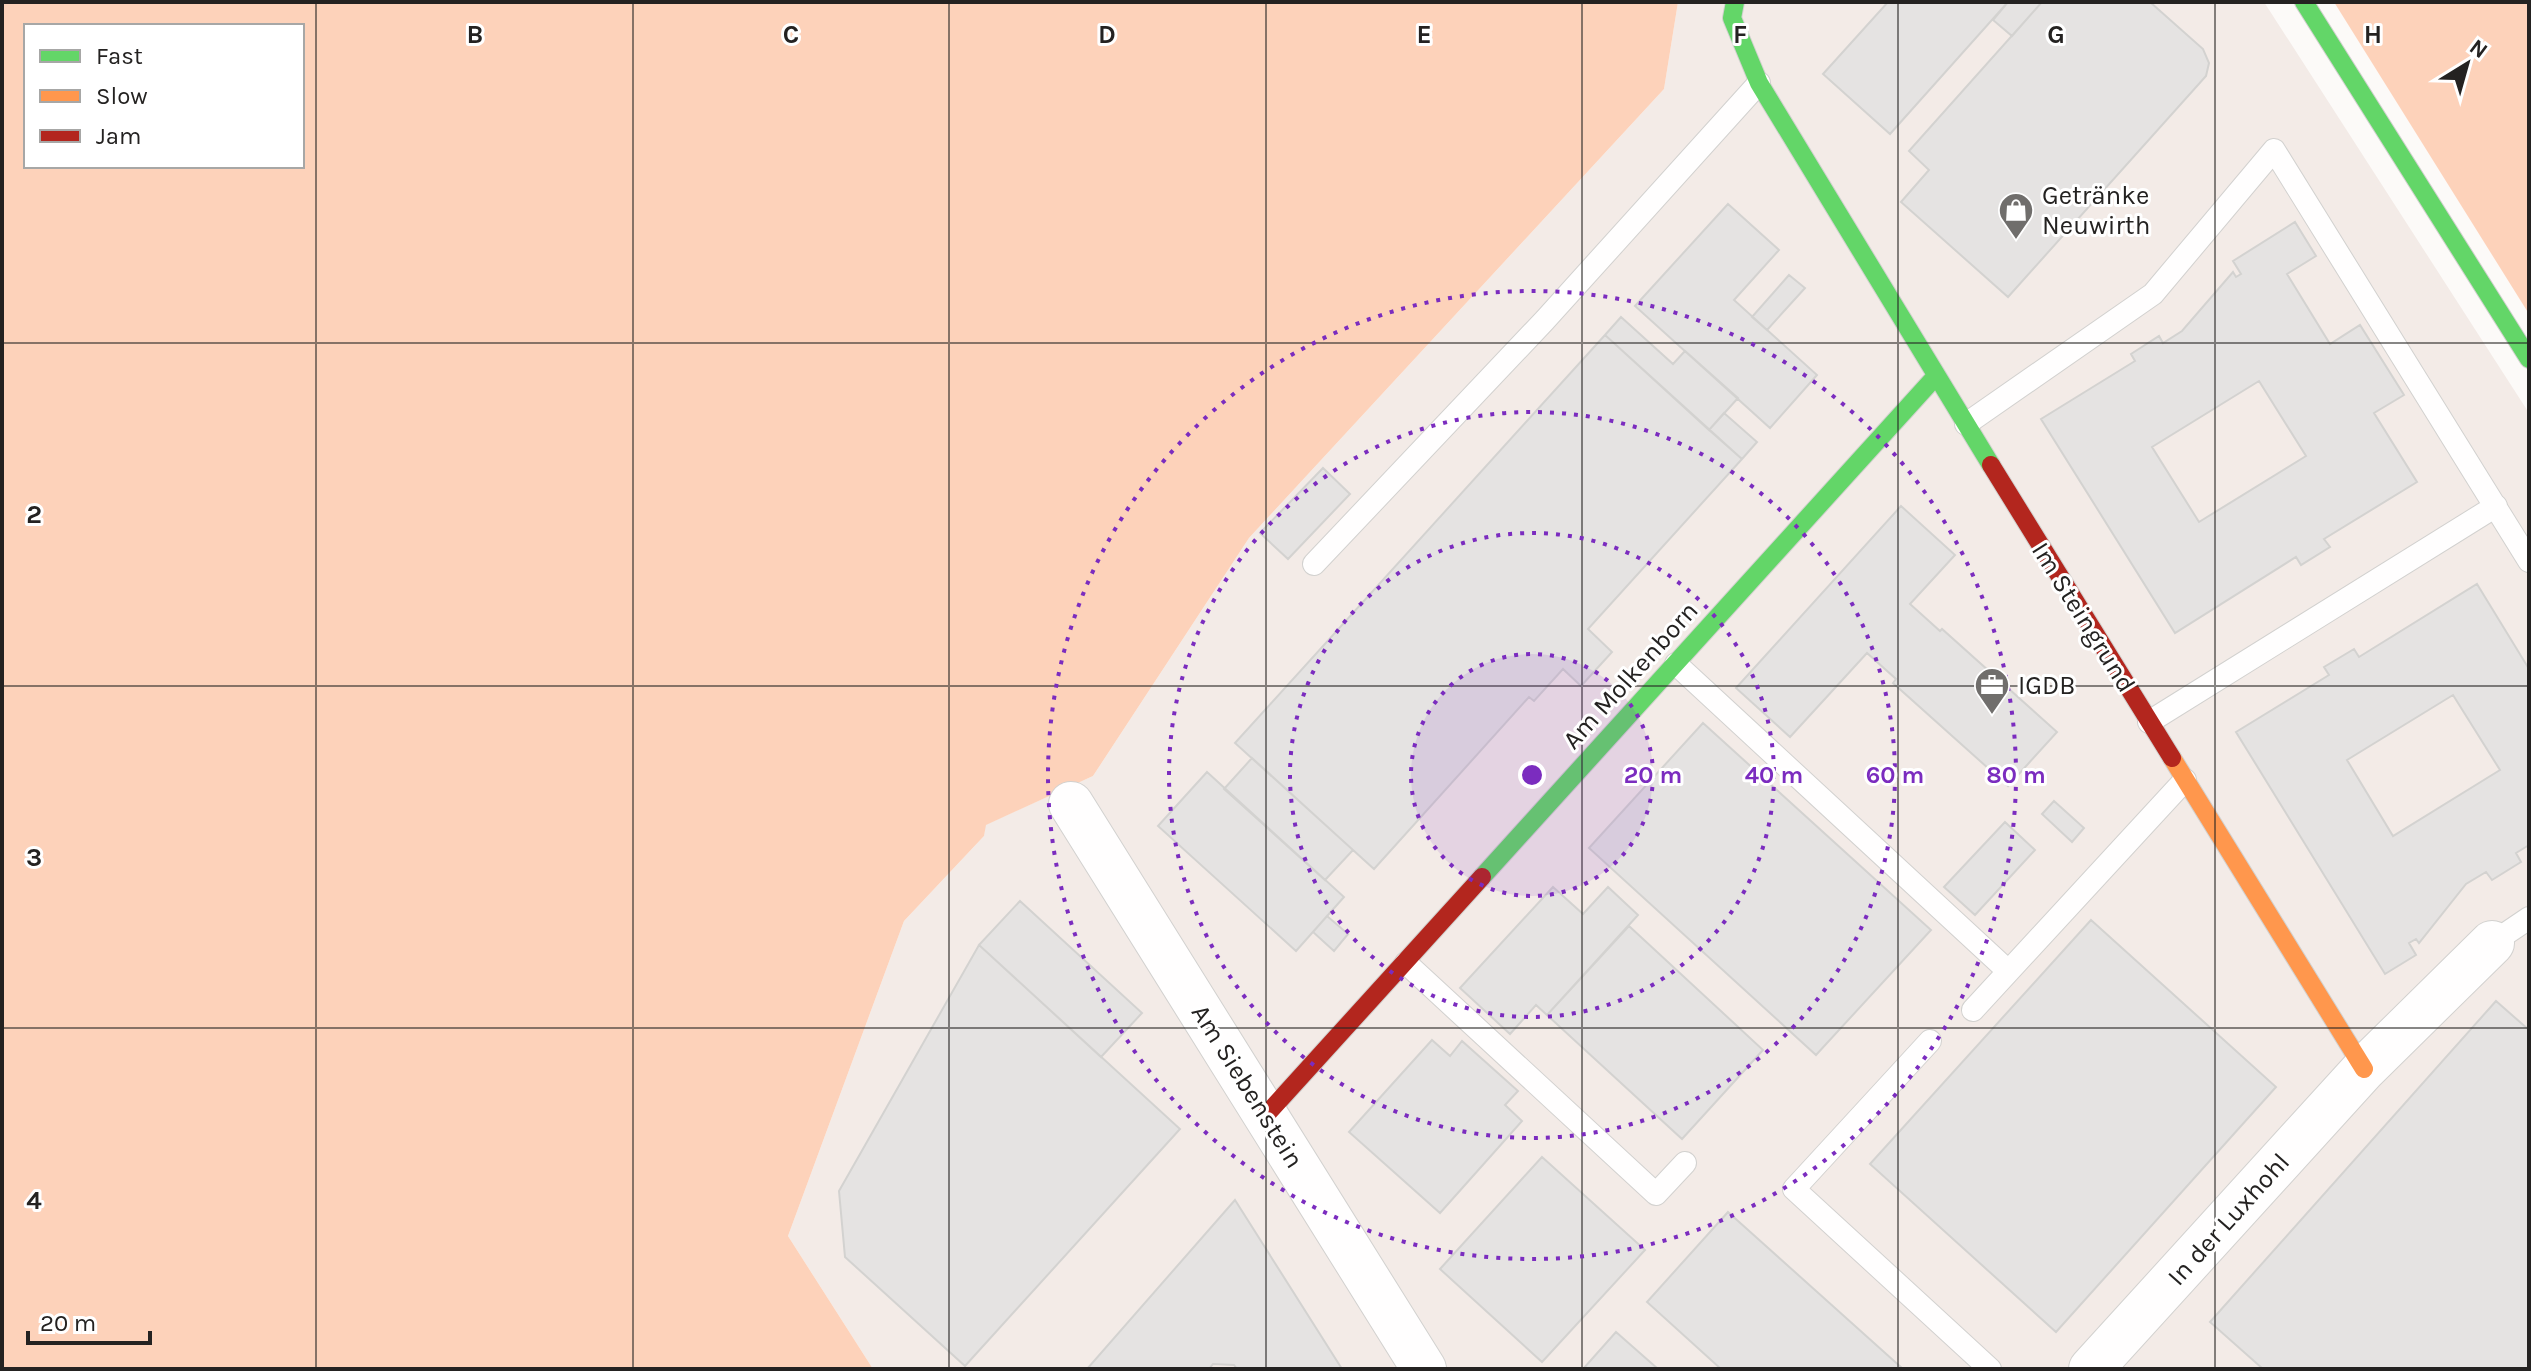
<svg xmlns="http://www.w3.org/2000/svg" width="2531" height="1371" font-family="Karla,sans-serif">
  <style>
    .built { fill: #f3ebe7 }
    .green { fill: #fdd2ba; fill-rule: evenodd }
    .building { fill: #e5e3e2; stroke: #d3d2d0; stroke-width: 2; fill-rule: evenodd }
    .lines { fill: none; stroke-linecap: round; stroke-linejoin: round }
    .lane-casing { stroke: #d2d1cf; stroke-width: 24 }
    .street-casing { stroke: #d2d1cf; stroke-width: 46 }
    .fast-casing { stroke: #d2d1cf; stroke-width: 20 }
    .slow-casing { stroke: #d2d1cf; stroke-width: 20 }
    .jam-casing { stroke: #d2d1cf; stroke-width: 20 }
    .lane { stroke: #fffefe; stroke-width: 22 }
    .street { stroke: #fffefe; stroke-width: 44 }
    .fast { stroke: #63d668; stroke-width: 18 }
    .slow { stroke: #ff974d; stroke-width: 18 }
    .jam { stroke: #b3261e; stroke-width: 18 }
    .grid { fill: none; stroke: #242221; stroke-width: 2; stroke-opacity: 0.55 }
    .ring { fill: none; stroke: #7b2cbf; stroke-width: 4; stroke-dasharray: 4 8 }
    .labels { text-anchor: middle; stroke-width: 6; stroke-linejoin: round; paint-order: stroke }
    .poi-label { font-size: 26px; fill: #242221; stroke: #fff; text-anchor: start }
    .street-label { font-size: 26px; fill: #242221; stroke: #fff }
    .grid-label { font-size: 26px; text-anchor: middle; font-weight: bold; fill: #242221; stroke: #fff; stroke-width: 6; stroke-linejoin: round; paint-order: stroke }
    .centre { fill: #7b2cbf; stroke: #fff; stroke-width: 4 }
    .ring-label { font-size: 24px; text-anchor: middle; font-weight: bold; fill: #7b2cbf; stroke: #fff; stroke-width: 6; stroke-linejoin: round; paint-order: stroke }
  </style>
  <rect width="100%" height="100%" fill="#fcfaf8"/>
  <path class="built" d="M1678,2h586l265,411v956h-1656l-85,-133 116,-315 80,-85 1,-11 108,-49 156,-238 415,-449z"/>
  <path class="green" d="M2,2h1676l-14,87 -415,449 -156,238 -107,49 -2,11 -80,85 -116,315 85,133h-871zM26,26h276v140h-276z
    M2334,2h195v312z"/>
  <path class="building" d="M1888,2h120l-118,132 -67,-60z
    M2008,2h34l-30,34 -19,-16z
    M2042,2h108l53,47 6,14 -3,13 -198,221 -107,-95 28,-32 -20,-19z
    M1728,204l51,46 -45,50 83,75 -47,53 -135,-122z
    M2295,222l21,34 -29,18 43,70 30,-19 44,70 -30,18 43,69 -93,57 6,8 -29,18 -5,-8 -121,76 -134,-214 94,-58 -4,-7 28,-18 4,7 19,-12 51,-59 3,5 5,-3 -8,-13zM2259,381l47,75 -107,66 -47,-75z
    M1789,275l16,13 -38,42 -15,-13z
    M1621,317l52,47 12,-13 53,47 -29,32 -104,-95z
    M1605,335l137,124 -154,170 24,23 -31,34 -18,-17 -29,32 -5,-4 -155,172 -139,-126z
    M1724,413l33,29 -15,17 -33,-29z
    M1323,468l27,26 -62,65 -28,-26z
    M1901,506l54,49 -45,49 30,27 2,-2 115,103 -49,54 -115,-103 3,-4 -29,-26 -77,84 -54,-49z
    M2477,584l52,85v176l-13,8 5,9 -29,18 -6,-8 -20,12 -47,59 -3,-4 -7,4 7,12 -31,19 -149,-242 93,-57 -5,-8 30,-18 5,8zM2453,695l47,75 -107,66 -46,-76z
    M1703,723l228,207 -115,125 -227,-207z
    M1252,758l101,92 -28,30 -101,-91z
    M1207,772l137,125 -48,54 -138,-125z
    M2054,801l30,27 -12,14 -30,-28z
    M2005,822l30,28 -60,65 -31,-28z
    M1553,887l30,27 25,-27 30,28 -91,100 -11,-10 -26,29 -50,-46z
    M1020,901l122,112 -41,44 -122,-112z
    M1327,916l21,18 -14,17 -21,-19z
    M2091,920l185,167 -220,245 -186,-168z
    M1629,926l134,124 -81,89 -135,-124z
    M979,945l201,184 -215,237 -120,-109 -6,-66z
    M2496,1001l33,29v339h-266l-53,-47z
    M1432,1040l18,16 12,-15 56,50 -13,14 17,16 -82,92 -91,-81z
    M1542,1157l103,93 -103,112 -102,-93z
    M1235,1200l107,169h-105l-3,-4 -21,-1 -4,5h-122z
    M1728,1212l175,157h-182l-74,-67z
    M1616,1332l42,37h-75z"/>
  <g class="lines">
    <g class="lane-casing">
      <path id="lane" d="M1966,424l187,-130 121,-144 255,411
        M1314,564l231,-244 214,-237
        M1676,664l331,306
        M2149,722l347,-216
        M2492,943l37,-25
        M1406,963l250,231 29,-31
        M1973,1010l212,-230
        M1930,1041l-136,148 196,180"/>
    </g>
    <g class="street-casing">
      <path id="street" d="M1071,804l353,565
        M2091,1369l273,-300 128,-126"/>
    </g>
    <g class="fast-casing">
      <path id="fast" d="M1735,2l-3,16 27,65 232,382
        M2304,2l225,357
        M1482,877l454,-501"/>
    </g>
    <g class="slow-casing">
      <path id="slow" d="M2172,758l192,311"/>
    </g>
    <g class="jam-casing">
      <path id="jam" d="M1991,465l181,293
        M1266,1115l216,-238"/>
    </g>
    <use href="#lane" class="lane"/>
    <use href="#street" class="street"/>
    <use href="#fast" class="fast"/>
    <use href="#slow" class="slow"/>
    <use href="#jam" class="jam"/>
  </g>
  <path class="grid" d="M316,2v1367M633,2v1367M949,2v1367M1266,2v1367M1582,2v1367M1898,2v1367M2215,2v1367M2,343h2527M2,686h2527M2,1028h2527"/>
  <circle cx="1532" cy="775" r="121" fill="#7b2cbf" fill-opacity=".12"/>
  <g class="ring">
    <circle cx="1532" cy="775" r="121"/>
    <circle cx="1532" cy="775" r="242"/>
    <circle cx="1532" cy="775" r="363"/>
    <circle cx="1532" cy="775" r="484"/>
  </g>
  <defs>
    <g id="shop-pin" transform="scale(1.8)"><path d="M0 17L-7.5 6A9.5 9.5 0 1 1 7.5 6Z" fill="#706e6c" stroke="#fff"/><path d="M-5-2.5h2.3a2.7 3.5 0 0 1 5.4 0H5L5.5 6h-11ZM-1.5-2.5h3a1.5 2.3 0 0 0-3 0Z" fill="#fff"/></g>
    <g id="office-pin" transform="scale(1.8)"><path d="M0 17L-7.5 6A9.5 9.5 0 1 1 7.5 6Z" fill="#706e6c" stroke="#fff"/><path d="M-6-3h4V-5.5h4V-3h4V5H-6ZM-1-4.5V-3h2v-1.5ZM-6 0V1H6V0Z" fill="#fff"/></g>
  </defs>
  <g fill-rule="evenodd">
    <use href="#shop-pin" x="2016" y="210"/>
    <use href="#office-pin" x="1992" y="685"/>
  </g>
  <g class="labels">
    <g class="poi-label">
      <text x="2042" y="204">Getränke<tspan x="2042" dy="30">Neuwirth</tspan></text>
      <text x="2018" y="694">IGDB</text>
    </g>
    <g class="street-label">
      <text transform="translate(2084 617) rotate(58)" y="9">Im Steingrund</text>
      <text transform="translate(1630 675) rotate(-48)" y="9">Am Molkenborn</text>
      <text transform="translate(1248 1086) rotate(58)" y="9">Am Siebenstein</text>
      <text transform="translate(2228 1219) rotate(-48)" y="9">In der Luxhohl</text>
    </g>
  </g>
  <g class="grid-label">
    <text x="475" y="43">B</text>
    <text x="791" y="43">C</text>
    <text x="1107" y="43">D</text>
    <text x="1424" y="43">E</text>
    <text x="1740" y="43">F</text>
    <text x="2056" y="43">G</text>
    <text x="2373" y="43">H</text>
    <text x="34" y="523">2</text>
    <text x="34" y="866">3</text>
    <text x="34" y="1209">4</text>
  </g>
  <circle cx="1532" cy="775" r="12" class="centre"/>
  <g class="ring-label">
    <text x="1653" y="783">20 m</text>
    <text x="1774" y="783">40 m</text>
    <text x="1895" y="783">60 m</text>
    <text x="2016" y="783">80 m</text>
  </g>
  <rect width="2531" height="1371" fill="none" stroke="#242221" stroke-width="8"/>
  <rect x="24" y="24" width="280" height="144" fill="#ffffff" stroke="#a7a7a6" stroke-width="2"/>
  <rect x="40" y="50" width="40" height="12" fill="#63d668" stroke="#a7a7a6" stroke-width="2"/>
  <text x="96" y="64" font-size="24" fill="#242221">Fast</text>
  <rect x="40" y="90" width="40" height="12" fill="#ff974d" stroke="#a7a7a6" stroke-width="2"/>
  <text x="96" y="104" font-size="24" fill="#242221">Slow</text>
  <rect x="40" y="130" width="40" height="12" fill="#b3261e" stroke="#a7a7a6" stroke-width="2"/>
  <text x="96" y="144" font-size="24" fill="#242221">Jam</text>
  <g transform="translate(2467 64) rotate(37)" stroke="#ffffff" stroke-width="6" paint-order="stroke">
  <path d="M0-6L14 30L0 20L-14 30Z" fill="#242221"/>
  <text y="-12" font-size="22" font-weight="bold" text-anchor="middle" fill="#242221">N</text>
  </g>
  <path d="M28 1331v12h122v-12" fill="none" stroke="#242221" stroke-width="4"/>
  <text x="40" y="1331" font-size="24" fill="#242221" stroke="#ffffff" stroke-width="6" paint-order="stroke">20 m</text>
</svg>
